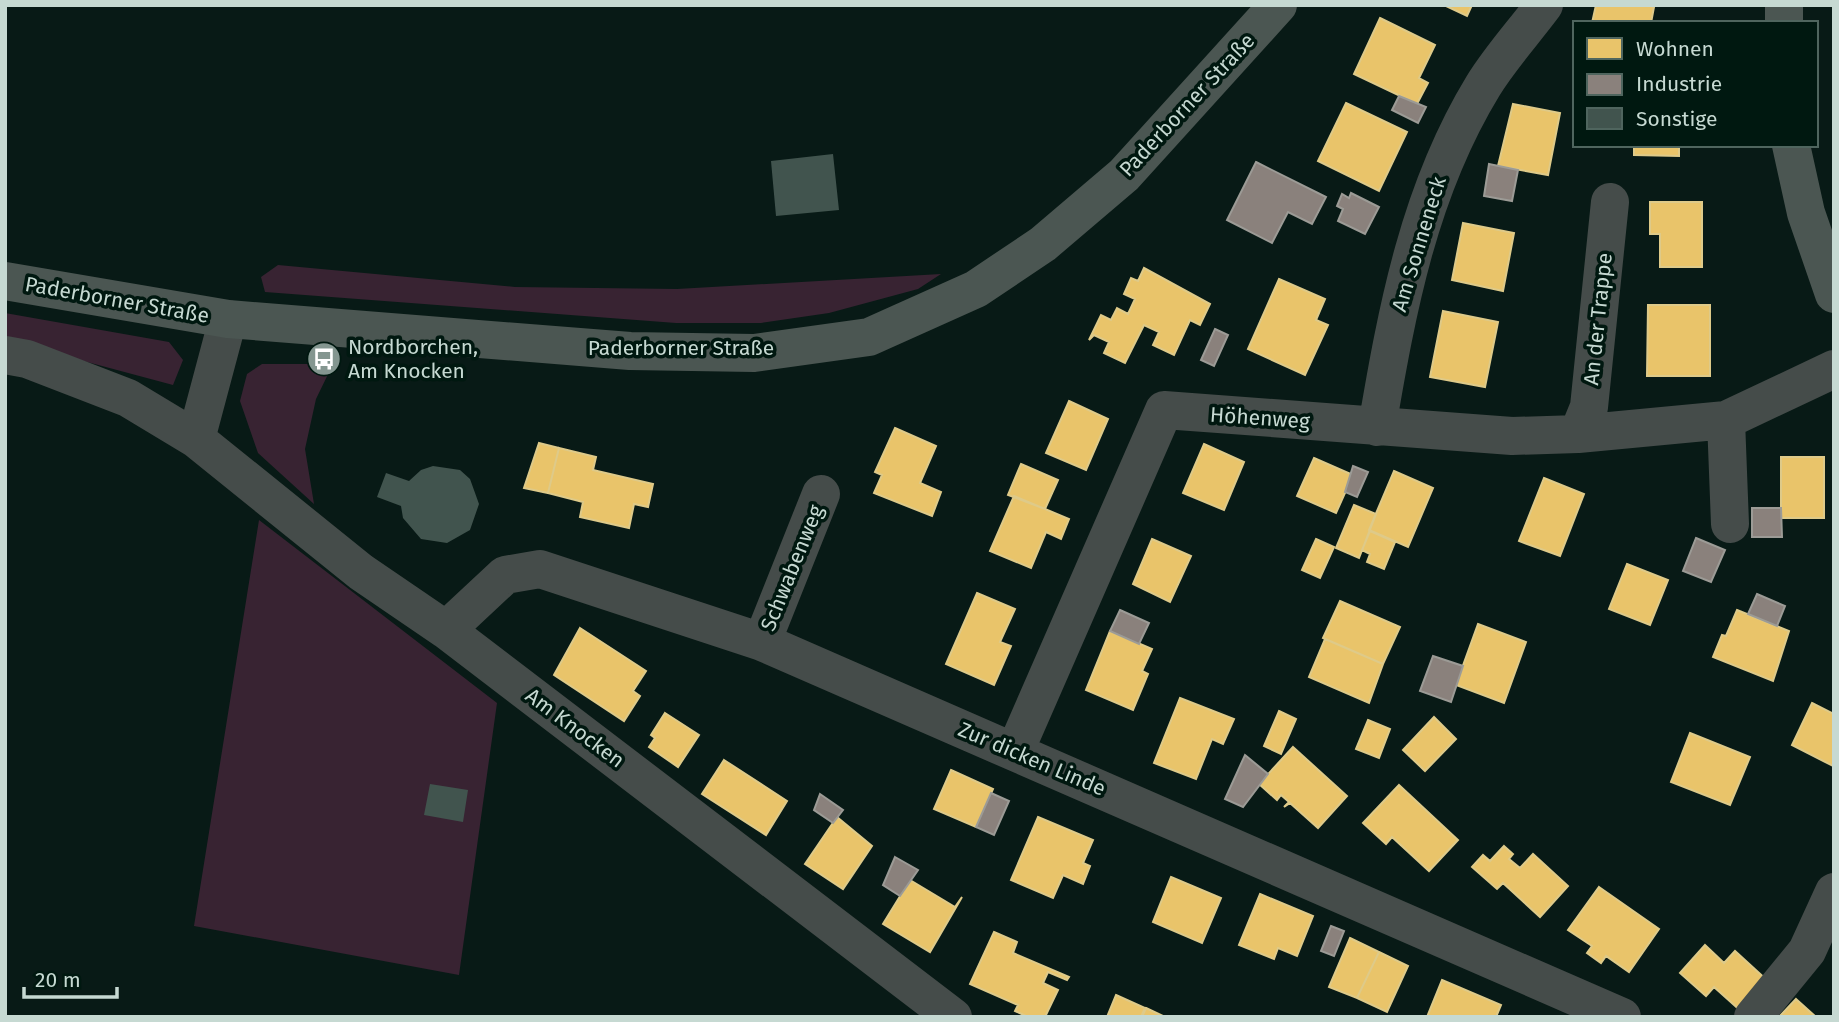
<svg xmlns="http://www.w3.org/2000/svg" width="1839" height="1022" font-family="'Fira Sans',sans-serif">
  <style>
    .green { fill: #382332 }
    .homes { fill: #e9c46a; stroke: #deca89; stroke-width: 2 }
    .industry { fill: #8a817c; stroke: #9c9b96; stroke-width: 2 }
    .building { fill: #41544e }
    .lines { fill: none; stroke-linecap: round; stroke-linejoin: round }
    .minor { stroke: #454c4a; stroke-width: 38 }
    .major { stroke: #4b5652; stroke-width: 38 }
    .labels { text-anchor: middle; stroke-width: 7; stroke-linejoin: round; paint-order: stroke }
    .street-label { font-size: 21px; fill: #c6d9d2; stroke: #001810 }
    .poi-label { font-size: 21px; fill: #c6d9d2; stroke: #001810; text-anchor: start }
  </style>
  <rect width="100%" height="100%" fill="#081a16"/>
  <path class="green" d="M278,265l237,22 162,2 264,-15 -23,15 -89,24 -68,10h-85l-411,-31 -4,-15z
    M5,313l164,29 14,18 -10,25 -168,-45z
    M262,364h71l-17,35 -11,50 9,55 -56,-51 -18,-52 7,-27z
    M259,520l238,183 -38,272 -265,-49z"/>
  <path class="homes" d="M1444,5h28l-5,11z
    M1596,5h51l7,2 -3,16h-59z
    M1380,18l55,27 -16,33 9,5 -11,21 -63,-30z
    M1346,103l61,29 -28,59 -61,-30z
    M1513,104l47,9 -12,62 -50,-9z
    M1634,145h45v11l-45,-1z
    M1650,202h52v65h-42v-33h-10z
    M1463,223l51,10 -11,58 -51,-11z
    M1144,268l66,36 -10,21 -10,-5 -16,35 -21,-10 6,-13 -15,-7 -19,38 -21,-10 5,-11 -15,-7 -5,5 12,-25 10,5 6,-12 11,6 7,-15 -11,-5 7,-16 7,3z
    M1279,279l46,20 -9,21 12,5 -23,50 -57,-26z
    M1648,305h62v71h-63z
    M1443,311l55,11 -13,65 -55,-10z
    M1069,401l39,18 -22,51 -40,-17z
    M895,428l41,18 -16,37 21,9 -9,24 -58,-23 8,-18 -7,-3z
    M539,443l20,5 -11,45 -24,-5z
    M1204,444l40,18 -20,48 -41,-17z
    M559,448l37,9 -3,13 60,14 -5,23 -14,-3 -5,24 -49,-11 3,-15 -35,-9z
    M1781,457h43v61h-43z
    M1314,458l39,17 -17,38 -39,-17z
    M1021,464l37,16 -13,29 -37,-14z
    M1394,471l39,17 -25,59 -39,-17z
    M1544,478l40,16 -24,62 -41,-15z
    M1014,496l55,23 -8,20 -15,-7 -15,36 -41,-17z
    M1354,505l22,9 -17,44 -23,-10z
    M1370,531l25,11 -11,27 -17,-7 3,-8 -8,-4z
    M1152,539l39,17 -21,46 -37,-18z
    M1316,539l18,8 -14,31 -18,-8z
    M1627,564l41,16 -18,45 -41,-16z
    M977,593l38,16 -15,33 11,4 -17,39 -48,-21z
    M1340,601l60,26 -17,37 -60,-26z
    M1737,610l52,21 -16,50 -60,-24 9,-22 4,1z
    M1478,624l48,18 -22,61 -48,-18z
    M580,628l66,43 -13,20 7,5 -16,25 -70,-46z
    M1110,631l42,18 -10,22 6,3 -15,36 -47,-20z
    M1325,639l58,25 -14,39 -60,-26z
    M1180,698l54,21 -11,25 -11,-5 -16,40 -42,-16z
    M1812,703l22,11 -1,52 -41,-21z
    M1279,711l17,8 -15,35 -17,-8z
    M665,713l34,22 -21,32 -29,-20 6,-9 -4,-3z
    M1434,717l22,22 -31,32 -22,-21z
    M1368,720l22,9 -11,29 -23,-9z
    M1690,733l60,24 -20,48 -59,-23z
    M1293,747l54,49 -29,32 -28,-25 -6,4 5,-5 -8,-7 -4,5 -18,-16z
    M724,760l63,41 -21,34 -64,-41z
    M951,770l42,19 -17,38 -42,-18z
    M1399,785l59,55 -29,31 -37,-34 -6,7 -23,-21z
    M837,817l35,29 -29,43 -38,-25z
    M1038,817l55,23 -10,23 7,3 -7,18 -20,-9 -10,23 -42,-18z
    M1504,846l9,8 -4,5 11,9 13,-14 35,32 -28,31 -37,-34 -6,6 -25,-22 11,-12 7,6z
    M1171,877l50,21 -19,45 -49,-21z
    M910,880l45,27 7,-10 -32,55 -47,-28z
    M1599,887l60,42 -30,43 -23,-16 -5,7 -14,-10 5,-7 -24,-16z
    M1260,894l53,22 -16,40 -19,-8 -4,11 -35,-14z
    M994,932l23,10 -4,11 56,24 -2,3 -19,-8 -5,11 15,7 -13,27h-17l-13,-6 3,-6 -48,-21z
    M1350,938l29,14 -22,46 -28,-11z
    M1705,945l19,18 11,-12 34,31 -27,30 -28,-25 -8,9 -26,-23z
    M1379,952l29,14 -21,46 -30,-14z
    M1442,980l59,25 -5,12h-69z
    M1116,995l29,13 -4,9h-34z
    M1796,999l20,18h-37z
    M1146,1008l19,9h-23z"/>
  <path class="industry" d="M1399,96l27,11 -8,16 -26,-13z
    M1256,162l70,35 -14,27 -24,-12 -16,31 -45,-23z
    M1489,164l29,6 -6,31 -28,-5z
    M1351,193l28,14 -14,27 -27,-13 5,-12 -6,-3 5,-12 7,4z
    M1215,329l13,6 -14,31 -13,-6z
    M1353,466l15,6 -11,25 -12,-5z
    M1752,508h29l1,29h-30z
    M1696,538l29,12 -14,32 -28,-11z
    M1757,594l28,12 -8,20 -29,-12z
    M1120,610l29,13 -10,21 -29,-13z
    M1433,656l30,10 -12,36 -31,-11z
    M1245,755l23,19 -25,33 -18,-8z
    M991,793l18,8 -15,34 -18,-8z
    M820,794l23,16 -10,13 -19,-13z
    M895,857l23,13 -18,26 -17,-11z
    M1331,926l13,5 -10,25 -13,-5z"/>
  <path class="building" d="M833,154l6,56 -63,6 -5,-55z
    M433,466l27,4 10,9 9,25 -9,26 -23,13 -26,-4 -18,-21 -2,-12 -24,-9 9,-24 23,8 12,-11z
    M430,784l38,6 -5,32 -39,-7z"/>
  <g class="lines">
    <path class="minor" d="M5,355l22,4 101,39 68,41 165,133 85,58 507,387
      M1726,420l4,104
      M1377,427c20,-118 42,-236 106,-341 17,-28 41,-54 61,-81
      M1578,434l11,-27 21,-205
      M196,439l32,-120
      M446,630l59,-55 35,-6 222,73 860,375
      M762,642l59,-148
      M1015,751l149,-341 348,26 66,-2 148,-14 108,-51
      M1753,1017l54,-66 27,-59"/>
    <path class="major" d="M1784,23v-18
      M1791,145l15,68 28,81
      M5,281l223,38 402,32 124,2 115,-16 107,-48 67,-45 81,-69 154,-170"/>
  </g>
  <defs>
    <g id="bus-disc" transform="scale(1.75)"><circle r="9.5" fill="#849690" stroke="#001810"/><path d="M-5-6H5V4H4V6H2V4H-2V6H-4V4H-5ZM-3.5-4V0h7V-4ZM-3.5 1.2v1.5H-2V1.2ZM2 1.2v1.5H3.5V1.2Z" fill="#fff"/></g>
  </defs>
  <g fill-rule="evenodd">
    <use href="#bus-disc" x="324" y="359"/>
  </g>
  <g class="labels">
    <g class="street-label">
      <text transform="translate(1187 105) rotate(-47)" y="7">Paderborner Straße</text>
      <text transform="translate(1419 244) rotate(-73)" y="7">Am Sonneneck</text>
      <text transform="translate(117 300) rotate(10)" y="7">Paderborner Straße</text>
      <text transform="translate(1598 319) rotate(-84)" y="7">An der Trappe</text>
      <text x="681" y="355">Paderborner Straße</text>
      <text transform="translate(1260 418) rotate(4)" y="7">Höhenweg</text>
      <text transform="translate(792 568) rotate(-68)" y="7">Schwabenweg</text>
      <text transform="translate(575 728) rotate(37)" y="7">Am Knocken</text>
      <text transform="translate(1032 759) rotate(23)" y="7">Zur dicken Linde</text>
    </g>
    <g class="poi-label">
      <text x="348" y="354">Nordborchen,<tspan x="348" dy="24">Am Knocken</tspan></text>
    </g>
  </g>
  <rect width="1839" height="1022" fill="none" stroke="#c6d9d2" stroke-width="14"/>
  <rect x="1573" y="21" width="245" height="126" fill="#001810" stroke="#4f655e" stroke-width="2"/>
  <rect x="1587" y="38" width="35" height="21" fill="#e9c46a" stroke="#4f655e" stroke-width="2"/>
  <text x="1636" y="56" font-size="21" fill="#c6d9d2">Wohnen</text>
  <rect x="1587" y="74" width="35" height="21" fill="#8a817c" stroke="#4f655e" stroke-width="2"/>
  <text x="1636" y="91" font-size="21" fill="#c6d9d2">Industrie</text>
  <rect x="1587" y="108" width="35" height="21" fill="#41544e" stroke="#4f655e" stroke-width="2"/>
  <text x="1636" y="126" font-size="21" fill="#c6d9d2">Sonstige</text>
  <path d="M24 987v10h93v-10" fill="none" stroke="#c6d9d2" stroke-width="3.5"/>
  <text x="35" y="987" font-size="21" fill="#c6d9d2" stroke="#001810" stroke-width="5" paint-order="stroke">20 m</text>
</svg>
